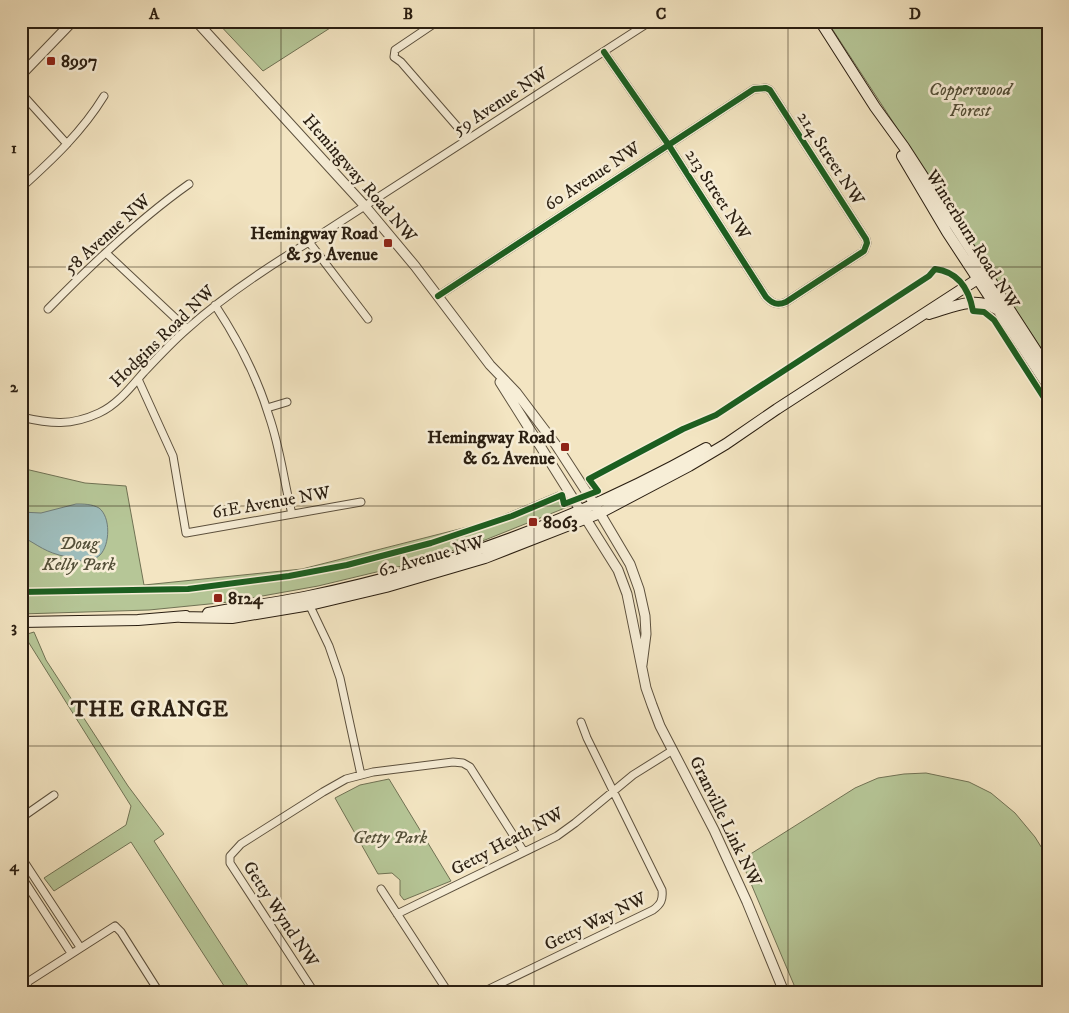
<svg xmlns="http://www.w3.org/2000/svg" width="1069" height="1013" font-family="'IM FELL DW Pica',serif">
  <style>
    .green { fill: #b6c697; stroke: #707254 }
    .water { fill: #9ebdbc; stroke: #707d78 }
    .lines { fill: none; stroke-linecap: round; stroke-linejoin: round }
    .minor-casing { stroke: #5c503d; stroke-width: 9 }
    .tertiary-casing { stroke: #5c503d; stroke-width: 11 }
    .secondary-casing { stroke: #2a1e11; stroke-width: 12 }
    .minor { stroke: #f7eed7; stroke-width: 7 }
    .tertiary { stroke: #f7eed7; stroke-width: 9 }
    .secondary { stroke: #f7eed7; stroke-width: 10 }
    .cycleway-casing { stroke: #f7eed7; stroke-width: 9 }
    .cycleway { stroke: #1b5e20; stroke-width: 6 }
    .grid { fill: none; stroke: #2a1e11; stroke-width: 1; stroke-opacity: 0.55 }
    .poi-dot { fill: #8f2418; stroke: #f7eed7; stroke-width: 2 }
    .labels { text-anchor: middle; stroke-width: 5; stroke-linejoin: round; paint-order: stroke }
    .poi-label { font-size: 18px; font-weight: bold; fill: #2a1e11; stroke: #f7eed7; text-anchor: start }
    .park-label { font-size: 18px; font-style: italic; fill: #545039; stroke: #f7eed7 }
    .street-label { font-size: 18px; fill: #2a1e11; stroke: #f7eed7 }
    .district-label { font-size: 22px; font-weight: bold; letter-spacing: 1px; fill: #2a1e11; stroke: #f7eed7 }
    .neatline { fill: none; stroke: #2a1e11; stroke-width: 2 }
    .grid-label { font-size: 16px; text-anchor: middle; font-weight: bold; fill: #2a1e11 }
  </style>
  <rect width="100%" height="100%" fill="#f3e5c2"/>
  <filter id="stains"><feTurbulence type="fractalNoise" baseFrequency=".004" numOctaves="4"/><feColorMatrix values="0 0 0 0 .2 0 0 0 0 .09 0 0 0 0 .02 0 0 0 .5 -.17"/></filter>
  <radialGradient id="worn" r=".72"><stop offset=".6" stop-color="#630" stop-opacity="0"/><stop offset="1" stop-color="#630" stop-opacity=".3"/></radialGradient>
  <path class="green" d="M216,21h125l-78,50z
    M827,21h221v338z
    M21,468l64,15 41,3 18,99 158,-16 185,-47 71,-30 12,14 -85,34 -71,23 -96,23 -89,16 -80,8 -128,4z
    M34,632l12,28 82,126 36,48 -10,7 98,151h-24l-97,-150 -77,49 -10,-13 82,-53 5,-19 -107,-171z
    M926,773l43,9 22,11 24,20 20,24 13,21v134h-251l-56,-132 114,-72 23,-10 26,-4z
    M389,779l62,102 -47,19 -4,-5v-15l-8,-7 -14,1 -43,-76 25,-13z"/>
  <path class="water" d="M76,504c8,0 16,0 23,4 12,9 11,37 1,47 -4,4 -12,6 -18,6 -5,0 -10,-3 -15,-4 -23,-5 -27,-11 -46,-21v-24l20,1z"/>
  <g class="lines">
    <g class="minor-casing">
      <path id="minor" d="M438,21l-43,29 -1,7 7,5 67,77
        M21,93l46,51
        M21,188c31,-28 61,-56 83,-92
        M309,242l59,77
        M106,253l81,76
        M438,296l316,-207 12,-1 4,2 96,149 1,4 -3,8 -78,51c-9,4 -14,1 -20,-5l-98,-153 -64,-92
        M215,305c23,35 42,71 54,111 11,31 15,66 23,98
        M48,309c44,-45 90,-89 141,-125
        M138,379l35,77 13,77 175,-31
        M267,408l20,-6
        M21,417c30,7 50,9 78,-4 18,-8 32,-26 45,-41 14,-15 28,-30 43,-43 38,-34 79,-61 122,-87l342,-221
        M308,602l21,44 11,32 21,97
        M21,818l33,-23
        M21,857l59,90
        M21,876l50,77
        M381,889l67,103
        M397,914l160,-78 18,-13 58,-48 40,-25
        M31,992l-5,-9 89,-57 6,6 38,60
        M314,992l-84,-129v-7l11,-12 82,-52 23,-13 27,-7 80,-10 10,1 7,4 54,85
        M483,992l170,-82c8,-6 10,-10 9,-20l-75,-152 -6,-16"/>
    </g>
    <g class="tertiary-casing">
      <path id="tertiary" d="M196,21l168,184 51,61 75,99 26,27 40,53 39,60 35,59 9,25 6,27 1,18 -4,31
        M21,75l52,-54
        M500,382l118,188 9,24 19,94 6,17 8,21 54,104 33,72 37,90"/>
    </g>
    <g class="secondary-casing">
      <path id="secondary" d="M820,21l55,86 29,40 144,222
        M902,156l45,76 101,154
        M929,314c21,-6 47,-19 67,-5
        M208,613c33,-6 68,-10 101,-17 140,-29 272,-78 397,-148
        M181,617l51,1 78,-13 76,-18 99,-29 115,-45 89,-47 37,-22 51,-35 213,-138
        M21,622l117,-2 48,-4"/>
    </g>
    <use href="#minor" class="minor"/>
    <use href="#tertiary" class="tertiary"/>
    <use href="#secondary" class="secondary"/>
    <g class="cycleway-casing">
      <path id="cycleway" d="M438,296l316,-207 12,-1 4,2 96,149 1,4 -3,8 -78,51c-9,4 -14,1 -20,-5l-98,-153 -64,-92
        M21,592l167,-3 101,-13 58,-11 84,-22 81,-27 50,-21 2,9 34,-13 -9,-12 94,-50 33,-14 213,-139 6,-7c24,3 34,20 38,42l11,1 10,8 54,84"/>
    </g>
    <use href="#cycleway" class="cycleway"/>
  </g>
  <path class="grid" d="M281,21v971M534,21v971M788,21v971M21,267h1027M21,506h1027M21,746h1027"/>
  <g class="poi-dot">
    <rect x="46" y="56" width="10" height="10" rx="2.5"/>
    <rect x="383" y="238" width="10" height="10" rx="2.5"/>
    <rect x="560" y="442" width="10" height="10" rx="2.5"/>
    <rect x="528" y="517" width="10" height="10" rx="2.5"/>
    <rect x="213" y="593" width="10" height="10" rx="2.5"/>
  </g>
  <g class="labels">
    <g class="poi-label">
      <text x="61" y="67">8997</text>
      <text x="378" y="239" text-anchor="end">Hemingway Road<tspan x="378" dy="21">&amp; 59 Avenue</tspan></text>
      <text x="555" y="443" text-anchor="end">Hemingway Road<tspan x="555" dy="21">&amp; 62 Avenue</tspan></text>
      <text x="543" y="528">8063</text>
      <text x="228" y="604">8124</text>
    </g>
    <g class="park-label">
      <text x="970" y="95">Copperwood<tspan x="970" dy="21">Forest</tspan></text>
      <text x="79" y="549">Doug<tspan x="79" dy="21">Kelly Park</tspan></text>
      <text x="390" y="843">Getty Park</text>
    </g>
    <g class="street-label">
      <text transform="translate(500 101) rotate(-33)" y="6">59 Avenue NW</text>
      <text transform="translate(831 158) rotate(57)" y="6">214 Street NW</text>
      <text transform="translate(592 176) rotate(-33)" y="6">60 Avenue NW</text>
      <text transform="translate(360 178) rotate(49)" y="6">Hemingway Road NW</text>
      <text transform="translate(718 194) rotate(57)" y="6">213 Street NW</text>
      <text transform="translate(107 234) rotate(-42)" y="6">58 Avenue NW</text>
      <text transform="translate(973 239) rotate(58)" y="6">Winterburn Road NW</text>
      <text transform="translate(162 336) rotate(-44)" y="6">Hodgins Road NW</text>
      <text transform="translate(271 502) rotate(-10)" y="6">61E Avenue NW</text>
      <text transform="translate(431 556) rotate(-16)" y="6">62 Avenue NW</text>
      <text transform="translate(726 821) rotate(64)" y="6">Granville Link NW</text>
      <text transform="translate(507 841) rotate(-28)" y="6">Getty Heath NW</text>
      <text transform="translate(281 914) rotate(57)" y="6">Getty Wynd NW</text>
      <text transform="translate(595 921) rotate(-26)" y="6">Getty Way NW</text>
    </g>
    <g class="district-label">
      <text x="150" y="716">THE GRANGE</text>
    </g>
  </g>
  <rect width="1069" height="1013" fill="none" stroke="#f3e5c2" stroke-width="55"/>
  <rect x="28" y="28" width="1014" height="958" class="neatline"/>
  <g class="grid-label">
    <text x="154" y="19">A</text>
    <text x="408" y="19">B</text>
    <text x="661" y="19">C</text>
    <text x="915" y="19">D</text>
    <text x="14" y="153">1</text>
    <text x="14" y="392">2</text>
    <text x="14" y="632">3</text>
    <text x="14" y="871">4</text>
  </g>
  <rect width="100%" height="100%" filter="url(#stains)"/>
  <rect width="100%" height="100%" fill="url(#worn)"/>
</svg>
